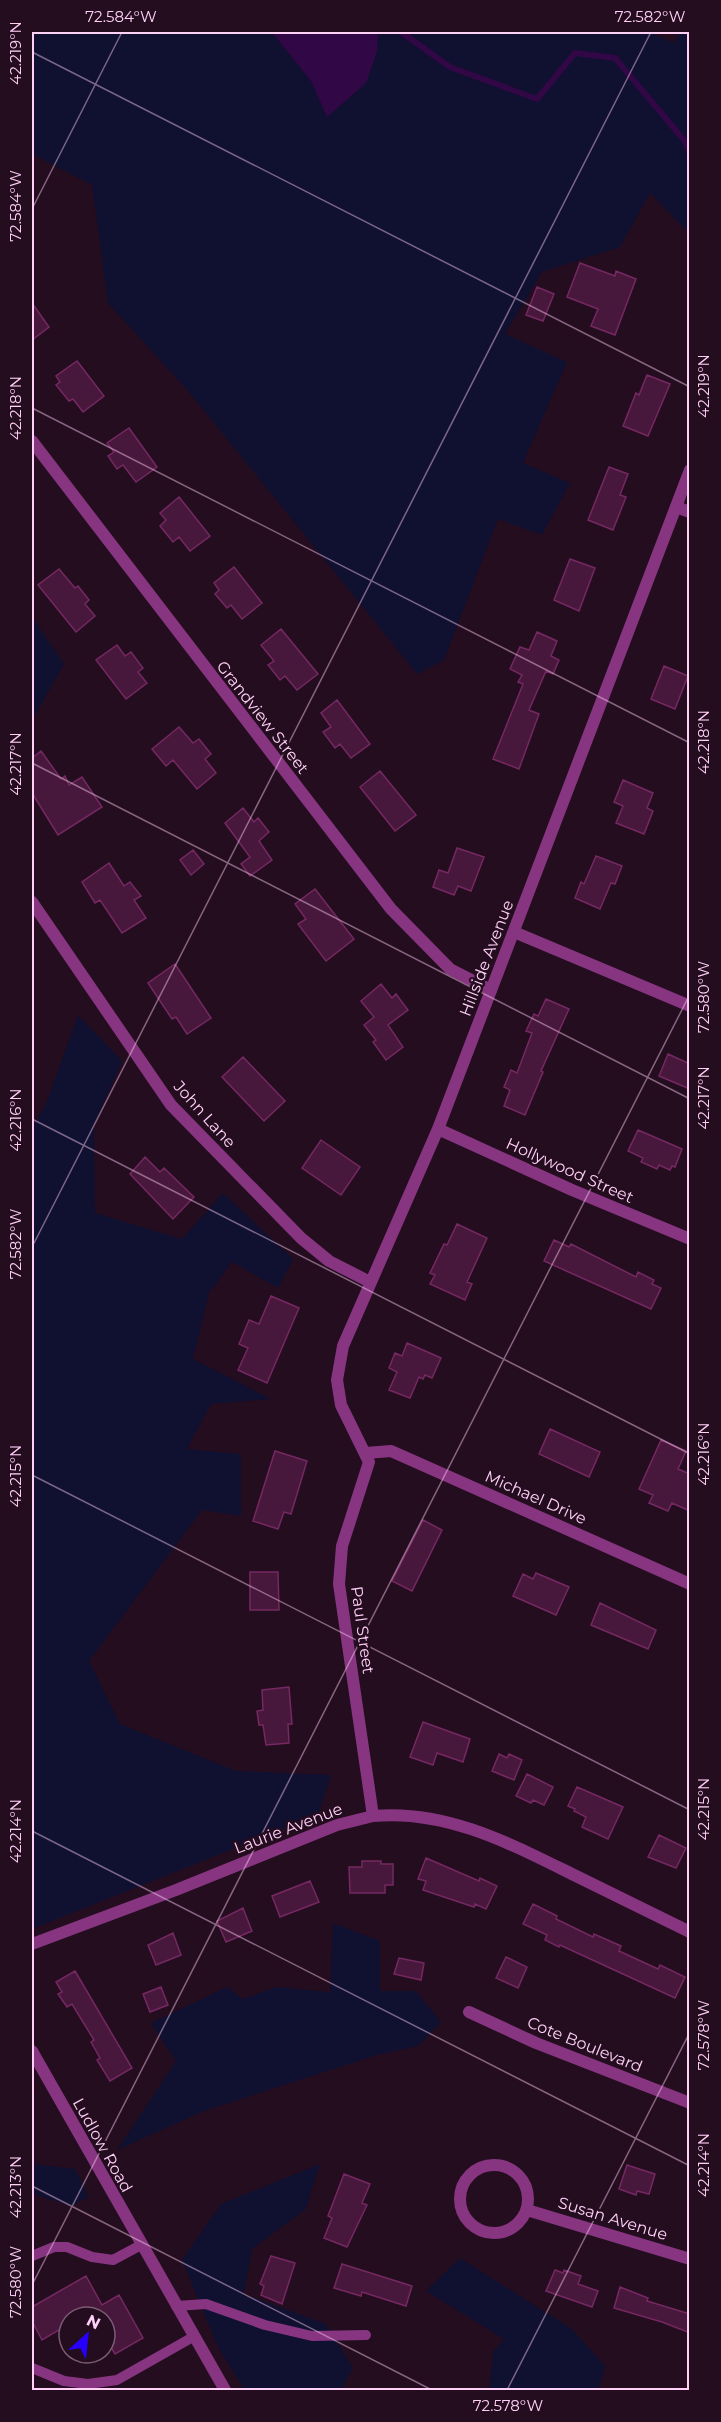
<svg xmlns="http://www.w3.org/2000/svg" width="721" height="2422" font-family="Montserrat,sans-serif">
  <style>
    .green { fill: #101030 }
    .water { fill: #310745 }
    .lines { fill: none; stroke-linecap: round; stroke-linejoin: round }
    .stream { stroke: #310745; stroke-width: 6 }
    .building { fill: #47183b; stroke: #752862; stroke-width: 1.5 }
    .service { stroke: #873580; stroke-width: 10 }
    .minor { stroke: #873580; stroke-width: 12 }
    .tertiary { stroke: #873580; stroke-width: 12 }
    .ticks { fill: none; stroke: #ffd1f7; stroke-width: 1.5; stroke-opacity: 0.45 }
    .labels { text-anchor: middle; stroke-width: 5; stroke-linejoin: round; paint-order: stroke }
    .street-label { font-size: 16px; fill: #ffd1f7; stroke: #250d20 }
    .neatline { fill: none; stroke: #ffd1f7; stroke-width: 2 }
    .ticks-label { font-size: 15px; text-anchor: middle; fill: #ffd1f7 }
  </style>
  <rect width="100%" height="100%" fill="#250d20"/>
  <path class="green" d="M32,32h240l39,49 67,-49h271l25,11 6,-11h9v201l-39,-40 -30,54 -78,25 -37,62 62,28 -44,101 47,20 -28,52 -44,-16 -54,141 -27,14 -228,-282 -81,-89 -16,-118 -60,-31z
    M32,617l32,47 -32,56z
    M78,1015l44,46 -28,64 1,88 87,26 41,-46 70,66 -15,29 -46,-26 -23,31 -16,66 78,40 -60,5 -24,45 54,5v62l-39,-6 -113,151 31,63 116,47 95,4 -13,40 -286,114v-803l14,-22z
    M333,1923l47,18v50h36l25,31 -23,24 -41,9 -173,56 -87,39 59,-89 -25,-38 76,-36 16,12 33,-12 54,5z
    M32,2164l43,5 14,28 -18,9 -34,-11 -5,2z
    M320,2164l-14,45 -54,40 -8,45 82,30 27,44 -12,22h-97l-27,-45 -35,-85 39,-56z
    M460,2258l112,71 33,37 -6,23 -5,-2 -2,3h-103l4,-38 11,-13 -78,-48z"/>
  <path class="water" d="M272,32h106l-1,20 -11,31 -39,34 -16,-36z"/>
  <g class="lines">
    <path class="stream" d="M401,32l49,35 87,32 38,-46 40,5 69,82 6,13"/>
  </g>
  <path class="building" d="M580,263l35,13 1,-5 20,8 -21,56 -24,-9 7,-17 -31,-12z
    M537,287l17,7 -11,27 -17,-6z
    M32,303l17,24 -17,13z
    M77,361l27,35 -21,16 -10,-13 -4,2 -13,-16 4,-3 -4,-6z
    M647,375l23,9 -22,52 -25,-10 13,-33 3,2z
    M129,428l28,39 -21,15 -13,-17 -6,4 -9,-13 6,-4 -7,-9z
    M609,467l19,7 -8,21 6,2 -13,33 -25,-10z
    M179,497l31,39 -20,15 -11,-14 -6,5 -13,-16 6,-6 -6,-7z
    M570,559l25,9 -16,43 -25,-11z
    M234,567l28,36 -20,16 -11,-14 -4,3 -12,-14 4,-4 -5,-7z
    M59,569l16,19 3,-2 11,14 -4,4 10,12 -19,16 -38,-47z
    M281,629l37,45 -21,16 -12,-14 -5,4 -12,-15 6,-4 -13,-16z
    M537,632l20,9 -6,15 8,4 -6,14 -7,-3 -17,39 10,4 -20,55 -26,-10 30,-75 -5,-2 4,-7 -12,-6 10,-22 9,3z
    M117,645l8,11 6,-4 12,16 -5,4 9,11 -21,16 -30,-39z
    M664,666l24,10 -13,33 -24,-10z
    M337,700l33,44 -19,14 -11,-14 -5,4 -12,-16 8,-5 -10,-14z
    M179,727l14,16 6,-4 12,15 -6,5 11,14 -19,16 -24,-29 -7,6 -14,-17z
    M41,751l20,28 4,-3 4,9 13,-8 20,30 -44,28 -26,-42v-35z
    M380,771l36,44 -21,16 -35,-44z
    M623,780l30,13 -6,15 6,3 -9,23 -28,-11 7,-17 -9,-4z
    M243,808l11,14 4,-4 11,14 -10,9 13,19 -22,16 -9,-12 9,-7 -25,-34z
    M457,848l27,9 -13,34 -13,-5 -4,9 -21,-8 6,-17 9,3z
    M193,850l11,14 -13,11 -11,-15z
    M596,856l26,10 -7,18 -4,-1 -11,26 -25,-11 6,-16 3,2z
    M109,863l15,23 6,-4 11,14 -7,4 12,18 -24,15 -22,-33 -5,3 -13,-21z
    M315,889l39,50 -28,22 -28,-37 8,-5 -11,-15z
    M175,964l36,54 -24,16 -11,-17 -4,2 -24,-36z
    M381,984l11,14 4,-4 12,16 -20,15 15,22 -17,13 -13,-18 3,-2 -12,-15 10,-8 -13,-16z
    M546,999l23,10 -28,62 2,1 -18,43 -21,-9 6,-16 -6,-3 7,-17 6,3 15,-40 -6,-2 8,-17 4,2z
    M668,1054l22,10v25l-31,-13z
    M243,1057l42,44 -21,20 -42,-44z
    M638,1130l44,19 -7,18 -3,-1 -2,4 -11,-5 -2,4 -16,-7 2,-4 -15,-7z
    M321,1140l39,27 -19,28 -39,-27z
    M145,1157l15,15 4,-4 30,29 -21,22 -43,-45z
    M457,1224l30,14 -20,44 5,2 -7,16 -35,-16 5,-9 -5,-2 14,-29 3,1z
    M554,1240l15,7 2,-3 65,33 2,-5 16,8 -2,4 9,4 -10,21 -107,-48z
    M271,1296l28,12 -32,75 -29,-13 10,-22 -9,-4 10,-24 10,4z
    M407,1343l34,15 -9,20 -7,-3 -2,4 -4,-2 -9,21 -21,-8 8,-18 -8,-4 6,-15 7,3z
    M550,1429l50,23 -11,25 -50,-23z
    M661,1440l25,11 -8,18 12,5v37l-18,-8 -4,8 -19,-8 4,-8 -14,-6z
    M275,1451l32,10 -16,53 -7,-2 -6,17 -25,-8z
    M423,1520l19,10 -30,61 -20,-10z
    M250,1572h28l1,38h-29z
    M536,1573l33,14 -13,28 -43,-19 10,-22 10,5z
    M600,1603l56,27 -8,19 -57,-24z
    M289,1687l3,37h-4l1,19 -23,2 -3,-20h-4l-2,-14 6,-1 -1,-20z
    M423,1722l47,17 -7,23 -26,-9 -4,12 -23,-8z
    M499,1754l8,4 2,-4 13,6 -8,20 -22,-9z
    M527,1774l26,13 -9,18 -11,-5 -2,3 -15,-7z
    M577,1787l46,20 -15,32 -26,-12 4,-10 -12,-6 1,-2 -7,-3z
    M659,1835l27,13 -10,20 -28,-11z
    M426,1858l53,23 1,-3 17,8 -11,23 -11,-5 -1,3 -51,-17 3,-9 -8,-2z
    M362,1861h19v3h12v21h-8v8h-35l-1,-26h13z
    M310,1881l9,21 -39,15 -8,-21z
    M533,1904l24,12 -1,3 37,18 1,-3 27,12 -2,5 39,18 2,-4 25,12 -10,21 -115,-53 -1,2 -14,-7 2,-5 -24,-11z
    M243,1908l9,23 -26,11 -9,-21z
    M173,1933l8,22 -25,10 -8,-20z
    M506,1957l21,10 -9,21 -22,-10z
    M399,1958l25,5 -3,17 -27,-6z
    M75,1971l57,97 -22,13 -13,-21 3,-2 -9,-16 3,-2 -22,-36 -5,3 -9,-13 4,-2 -6,-10z
    M161,1987l7,18 -18,7 -7,-18z
    M627,2165l28,9 -6,20 -12,-3 -1,4 -17,-6z
    M344,2174l26,10 -8,19 5,2 -20,42 -23,-9 8,-20 -4,-2z
    M271,2256l24,7 -13,41 -21,-9 3,-9 -4,-2z
    M342,2264l70,22 -6,20 -44,-14 -1,4 -27,-8z
    M555,2270l8,3 1,-3 17,6 -3,8 20,7 -6,16 -46,-16z
    M86,2276l16,29 17,-10 24,43 -28,16 -10,-17v-20h-36v7l-27,16 -10,-19v-14z
    M620,2287l28,11 -1,3 43,13v19l-28,-11 -48,-14z"/>
  <g class="lines">
    <path class="service" d="M32,2256l22,-9h13l25,10 21,3 28,-15
      M176,2306l30,-2 59,21 47,11 54,-1
      M32,2368l32,13 24,3 29,-4 76,-43"/>
    <path class="minor" d="M32,441l359,468 59,60 41,21
      M676,507l14,5
      M32,902l139,203 130,133 28,23 41,21
      M514,932l176,74
      M366,1453l25,-2 299,133
      M373,1816c73,-7 138,28 201,59 38,19 77,38 116,57
      M469,2012l67,31 154,60
      M460 2199a34 34 0 1 1 68 0a34 34 0 1 1-68 0Z
      M527,2210l163,49"/>
    <path class="tertiary" d="M438,1129l134,61 118,49
      M32,1944l144,-54 161,-65 36,-9 -34,-232 3,-38 27,-84 -28,-57 -4,-25 6,-34 95,-217 252,-659
      M32,2051l193,339"/>
  </g>
  <path class="ticks" d="M32,52l658,335M32,209l90,-177M32,408l658,335M32,763l658,336M32,1119l658,335M32,1247l619,-1215M32,1475l658,335M32,1831l658,335M32,2186l400,204M32,2285l658,-1291M507,2390l183,-358"/>
  <g class="labels">
    <g class="street-label">
      <text transform="translate(263 717) rotate(52)" y="6">Grandview Street</text>
      <text transform="translate(486 958) rotate(-69)" y="6">Hillside Avenue</text>
      <text transform="translate(205 1114) rotate(48)" y="6">John Lane</text>
      <text transform="translate(570 1170) rotate(24)" y="6">Hollywood Street</text>
      <text transform="translate(536 1497) rotate(24)" y="6">Michael Drive</text>
      <text transform="translate(363 1630) rotate(82)" y="6">Paul Street</text>
      <text transform="translate(288 1828) rotate(-21)" y="6">Laurie Avenue</text>
      <text transform="translate(585 2044) rotate(22)" y="6">Cote Boulevard</text>
      <text transform="translate(103 2145) rotate(61)" y="6">Ludlow Road</text>
      <text transform="translate(613 2218) rotate(17)" y="6">Susan Avenue</text>
    </g>
  </g>
  <rect width="721" height="2422" fill="none" stroke="#250d20" stroke-width="66"/>
  <g transform="translate(87 2335) rotate(27)"><circle r="28" fill="#250d20" stroke="#7c5b76" stroke-width="1.5"/>
  <path d="M0-4.5L10 22L0 15L-10 22Z" fill="#2600fc"/>
  <text y="-9" font-size="16" font-weight="bold" text-anchor="middle" fill="#ffd1f7">N</text>
  </g>
  <rect x="33" y="33" width="655" height="2356" class="neatline"/>
  <g class="ticks-label">
    <text x="121" y="22">72.584°W</text>
    <text x="650" y="22">72.582°W</text>
    <text transform="translate(16 53) rotate(-90)" y="5">42.219°N</text>
    <text transform="translate(16 206) rotate(-90)" y="5">72.584°W</text>
    <text transform="translate(704 386) rotate(-90)" y="5">42.219°N</text>
    <text transform="translate(16 408) rotate(-90)" y="5">42.218°N</text>
    <text transform="translate(704 742) rotate(-90)" y="5">42.218°N</text>
    <text transform="translate(16 764) rotate(-90)" y="5">42.217°N</text>
    <text transform="translate(704 997) rotate(-90)" y="5">72.580°W</text>
    <text transform="translate(704 1098) rotate(-90)" y="5">42.217°N</text>
    <text transform="translate(16 1120) rotate(-90)" y="5">42.216°N</text>
    <text transform="translate(16 1244) rotate(-90)" y="5">72.582°W</text>
    <text transform="translate(704 1454) rotate(-90)" y="5">42.216°N</text>
    <text transform="translate(16 1476) rotate(-90)" y="5">42.215°N</text>
    <text transform="translate(704 1809) rotate(-90)" y="5">42.215°N</text>
    <text transform="translate(16 1831) rotate(-90)" y="5">42.214°N</text>
    <text transform="translate(704 2035) rotate(-90)" y="5">72.578°W</text>
    <text transform="translate(704 2165) rotate(-90)" y="5">42.214°N</text>
    <text transform="translate(16 2187) rotate(-90)" y="5">42.213°N</text>
    <text transform="translate(16 2282) rotate(-90)" y="5">72.580°W</text>
    <text x="508" y="2411">72.578°W</text>
  </g>
</svg>
